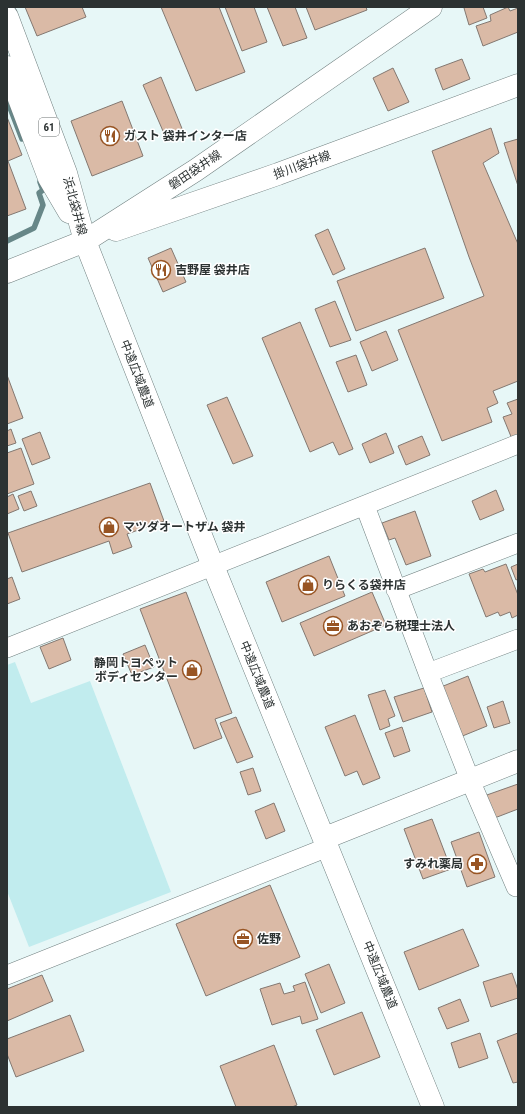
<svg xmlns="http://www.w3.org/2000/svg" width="525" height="1114" font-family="'Roboto Condensed','Noto Sans JP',sans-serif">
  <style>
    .green { fill: #c1ecee }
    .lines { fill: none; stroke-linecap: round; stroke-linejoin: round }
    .stream { stroke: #678788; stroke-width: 5.5 }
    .building { fill: #dabaa6; stroke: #837871 }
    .street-casing { stroke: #718080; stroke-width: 20 }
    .secondary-casing { stroke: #718080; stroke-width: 23 }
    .primary-casing { stroke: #718080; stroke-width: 23 }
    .street { stroke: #fff; stroke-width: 19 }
    .secondary { stroke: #fff; stroke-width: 22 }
    .primary { stroke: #fff; stroke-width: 22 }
    .labels { text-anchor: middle; stroke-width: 3; stroke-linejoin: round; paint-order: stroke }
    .shield { fill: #fff; stroke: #6b7070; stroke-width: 1 }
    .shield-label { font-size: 11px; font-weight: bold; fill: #2c3232 }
    .poi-label { font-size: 12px; font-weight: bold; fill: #2c3232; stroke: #fff; text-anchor: start }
    .street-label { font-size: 12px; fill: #2c3232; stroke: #fff }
  </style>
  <rect width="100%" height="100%" fill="#e7f7f7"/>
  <path class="green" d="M15,662l16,41 59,-22 81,211 -142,55 -22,-56v-226z"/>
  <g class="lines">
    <path class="stream" d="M7,100l15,39
      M7,241l27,-13 9,-23 -4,-12 4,-3 -3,-8"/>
  </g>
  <path class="building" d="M25,7h57l4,10 -49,19z
    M161,7h58l26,65 -49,19z
    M225,7h29l13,35 -25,9z
    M267,7h28l12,31 -24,8z
    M306,7h60l1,3 -52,20z
    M466,7h17l4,11 -18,7 -5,-17z
    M508,7l2,4 8,-3v24l-35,14 -7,-20 15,-5 -1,-6z
    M462,59l8,20 -27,11 -8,-21z
    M393,68l16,34 -21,9 -15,-33z
    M161,77l22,54 -17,7 -23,-53z
    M122,101l21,55 -51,20 -21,-55z
    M7,117l15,38 -14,6 18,48 -19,7z
    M491,128l8,25 -16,10 35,81v137l-25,10 5,12 -11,5 5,14 -50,19 -44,-111 86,-34 -15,-39 -37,-106z
    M518,139v47l-14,-43z
    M328,229l17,40 -12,6 -18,-40z
    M171,248l15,34 -23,10 -15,-34z
    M425,248l19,50 -88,33 -19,-50z
    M335,301l16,39 -21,7 -15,-38z
    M300,322l53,127 -14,6 -6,-13 -23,10 -48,-114z
    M386,331l12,29 -26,11 -12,-29z
    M356,355l11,30 -19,7 -12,-30z
    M7,375l16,43 -16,6z
    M227,397l26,59 -20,8 -26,-59z
    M518,399v37l-6,3 -9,-22 9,-3 -5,-11z
    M11,429l5,14 -9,3v-15z
    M40,432l10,26 -18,7 -10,-26z
    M386,433l8,20 -24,10 -8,-19z
    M422,436l8,19 -24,10 -8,-19z
    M21,448l13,36 -27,10v-41z
    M150,483l14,38 -37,13 5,13 -19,7 -4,-13 -87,31 -14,-39z
    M496,490l8,20 -24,10 -8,-19z
    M31,491l6,15 -13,5 -6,-15z
    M13,494l6,15 -12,5v-17z
    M415,511l16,45 -25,9 -11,-27 -6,2 -7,-17z
    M329,556l16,40 -63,26 -16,-40z
    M506,564l12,31v20l-6,3 -2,-6 -10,4 -2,-4 -12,5 -17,-43 14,-5 2,3z
    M518,564v15l-2,1 -5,-13z
    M12,577l8,22 -13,5v-25z
    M186,592l46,121 -17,6 7,19 -28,11 -54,-140z
    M372,592l14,33 -72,31 -14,-33z
    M63,638l8,22 -22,9 -9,-22z
    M145,645l9,22 -22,8 -9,-21z
    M468,676l19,50 -27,11 -19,-50z
    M424,688l8,24 -29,10 -9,-25z
    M385,690l10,26 -7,3 2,7 -10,4 -12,-35z
    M503,701l7,22 -16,5 -7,-21z
    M355,715l25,63 -17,7 -6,-14 -12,5 -20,-49z
    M236,717l17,40 -16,6 -17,-40z
    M402,727l8,24 -16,6 -9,-24z
    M253,768l8,23 -13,4 -8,-23z
    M518,784v25l-26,10 -8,-23z
    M274,803l11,28 -19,8 -11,-28z
    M432,819l19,50 -28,10 -19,-50z
    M479,832l16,45 -28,10 -16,-45z
    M270,885l30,72 -94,39 -30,-72z
    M463,929l16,37 -60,24 -15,-38z
    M329,964l16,39 -24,10 -16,-39z
    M512,973l6,17v8l-27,9 -8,-25z
    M42,975l11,26 -46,20v-32z
    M305,982l13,37 -16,5 -2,-8 -28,9 -12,-36 20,-6 4,11 11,-3 -2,-5z
    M460,999l9,22 -22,8 -9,-21z
    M362,1012l18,45 -46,18 -18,-45z
    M70,1015l14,36 -68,26 -9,-23v-15z
    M480,1033l8,25 -29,10 -8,-25z
    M518,1033v49l-5,1 -16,-42z
    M274,1045l23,60 -5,2h-56l-16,-41z"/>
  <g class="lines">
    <g class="street-casing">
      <path id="street" d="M365,506l63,167 90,-34
        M396,590l122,-47
        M7,648l511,-204
        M428,673l42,107 46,107
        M7,975l321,-128"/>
    </g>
    <g class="secondary-casing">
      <path id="secondary" d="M116,230l162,-56 240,-89
        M85,241l128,325 220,541
        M7,272l78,-31 111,-71 235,-163
        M325,838l193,-77"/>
    </g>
    <g class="primary-casing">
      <path id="primary" d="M7,16l59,157 19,68
        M7,67l42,111 20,34"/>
    </g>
    <use href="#street" class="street"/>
    <use href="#secondary" class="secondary"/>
    <use href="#primary" class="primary"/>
  </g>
  <defs>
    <g id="restaurant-ring" transform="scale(1)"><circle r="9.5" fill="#fff" stroke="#985524" stroke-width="1.5"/><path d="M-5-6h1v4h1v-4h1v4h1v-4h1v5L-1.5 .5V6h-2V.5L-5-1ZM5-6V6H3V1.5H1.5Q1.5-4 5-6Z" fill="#985524"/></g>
    <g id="shop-ring" transform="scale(1)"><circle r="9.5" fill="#fff" stroke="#985524" stroke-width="1.5"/><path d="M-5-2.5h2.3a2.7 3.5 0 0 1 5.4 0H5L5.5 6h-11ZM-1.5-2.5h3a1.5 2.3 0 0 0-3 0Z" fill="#985524"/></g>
    <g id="office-ring" transform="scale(1)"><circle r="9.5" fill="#fff" stroke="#985524" stroke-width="1.5"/><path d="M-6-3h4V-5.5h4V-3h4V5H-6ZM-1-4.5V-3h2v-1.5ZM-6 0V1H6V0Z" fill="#985524"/></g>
    <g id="pharmacy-ring" transform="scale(1)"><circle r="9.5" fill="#fff" stroke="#985524" stroke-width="1.5"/><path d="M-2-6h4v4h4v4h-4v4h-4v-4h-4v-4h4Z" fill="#985524"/></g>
  </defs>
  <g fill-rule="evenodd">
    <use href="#restaurant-ring" x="110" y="136"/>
    <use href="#restaurant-ring" x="161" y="270"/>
    <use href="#shop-ring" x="109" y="527"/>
    <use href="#shop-ring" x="308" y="585"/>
    <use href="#office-ring" x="333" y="626"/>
    <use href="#shop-ring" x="192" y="670"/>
    <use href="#pharmacy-ring" x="477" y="864"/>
    <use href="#office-ring" x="243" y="939"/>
  </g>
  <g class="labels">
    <rect class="shield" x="39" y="118" width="20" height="18" rx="3"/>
    <g class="shield-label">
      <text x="49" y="131">61</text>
    </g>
    <g class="poi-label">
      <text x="124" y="140">ガスト 袋井インター店</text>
      <text x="175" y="274">吉野屋 袋井店</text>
      <text x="123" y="531">マツダオートザム 袋井</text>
      <text x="322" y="589">りらくる袋井店</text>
      <text x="347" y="630">あおぞら税理士法人</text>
      <text x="178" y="667" text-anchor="end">静岡トヨペット<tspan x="178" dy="14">ボディセンター</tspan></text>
      <text x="463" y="868" text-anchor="end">すみれ薬局</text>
      <text x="257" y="943">佐野</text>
    </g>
    <g class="street-label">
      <text transform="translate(302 165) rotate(-20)" y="4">掛川袋井線</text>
      <text transform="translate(195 170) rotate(-34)" y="4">磐田袋井線</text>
      <text transform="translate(75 206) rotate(75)" y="4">浜北袋井線</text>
      <text transform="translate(137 374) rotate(69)" y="4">中遠広域農道</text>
      <text transform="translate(257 675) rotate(68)" y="4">中遠広域農道</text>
      <text transform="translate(380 975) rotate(68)" y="4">中遠広域農道</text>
    </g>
  </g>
  <rect width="525" height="1114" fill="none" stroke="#2c3232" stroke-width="16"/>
</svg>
